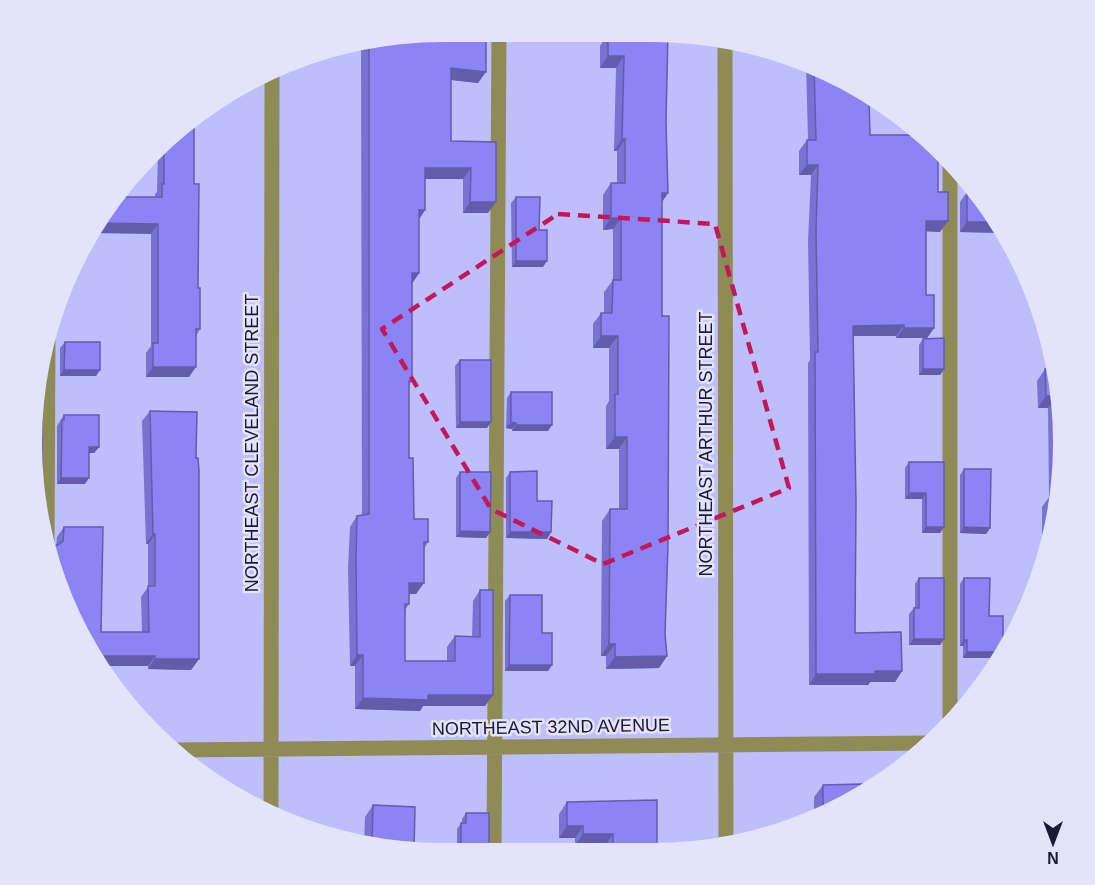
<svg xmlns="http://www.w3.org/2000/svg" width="1095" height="885" font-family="Arial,sans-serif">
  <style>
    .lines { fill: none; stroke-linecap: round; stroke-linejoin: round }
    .minor { stroke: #8f8b56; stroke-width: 15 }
    .wall { fill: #7872d2 }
    .shaded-wall { fill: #625cab }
    .building { fill: #8c84f4; stroke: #625cab; stroke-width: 1.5 }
    .marked { fill: none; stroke: #c2185b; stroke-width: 4.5; stroke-dasharray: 12 8; stroke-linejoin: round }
    .labels { text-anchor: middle; stroke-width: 5; stroke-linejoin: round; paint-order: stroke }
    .street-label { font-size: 18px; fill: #1b1936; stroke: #e3e4fc }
  </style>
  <rect width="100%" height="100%" fill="#bebefd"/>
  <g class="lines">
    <path class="minor" d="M725,43l1,802
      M47,547l1,-208
      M950,724v-562
      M173,750l757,-7
      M271,815l1,-743
      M494,853l5,-821"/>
  </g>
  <path class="wall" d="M442,32l36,51 -27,-3v61l45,1 -8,71h-25v-34h-38v31l-6,9v54l-7,10v98l-3,4v73l5,61 14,23 -4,7 -8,45h-7v10l-4,6v51h42v-14l8,-11 17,1 1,-36 7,-11 5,116h-62l-3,5 -65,-2v-43h-5l-2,-98 2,-41 7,-11 5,-1 -1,-473z
    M610,32h58l-2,89 2,72 -6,9v114l3,318 2,22 -8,12 -53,1v-13h-5l1,-135 8,-12h9v-60h-13v-43l3,-5v-53h-16v-24l8,-11h3v-21l9,-12v-51l-10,1v-35l8,-12h6v-32h-3l2,-83h-16v-22l8,-12h2z
    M806,62l3,1 60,37 1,35h44v-7l10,6 17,19h-3v39l2,40 -14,-1v64l8,33 -7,10h-31v-2h-43l2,297 47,38 -7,11h-25l-2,3h-59l-1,-322 2,-3 -2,-119 3,-66h-12v-24l8,-11h1z
    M194,119v65l4,104 2,41 -4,7 -7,41h-43v-24l5,-7v-112l4,-40 2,-2 1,-44z
    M967,192l37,41 -44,-1v-30z
    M516,197l23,33 4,37h-31l-1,-64z
    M923,339l21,30 -4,6h-21v-30z
    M65,342l31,34h-36v-28z
    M1053,355l10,60 -3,81 -10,44h-8v-33l7,-10 -1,-89h-10l-1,-27 8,-12h3v-7z
    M460,360l27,68h-31l-1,-62z
    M511,392l37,39h-36v-2l-6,-1 1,-30z
    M150,411l46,47 3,201 -8,11 -43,-1v-3h-46l-48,-120h2l1,-9 7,-10 37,105h41l-1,-35 7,-10v-43h-2l-4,-123z
    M64,415l35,32 -5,6h-5l-4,31h-28v-58z
    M909,462l35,65 -4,6h-18v-34h-17v-31z
    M964,469l26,59 -4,6 -26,-1v-58z
    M460,472l30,60 -4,6 -30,-1v-59z
    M510,472l27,29 14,31 -4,7 -41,-1v-60z
    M919,578l25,61 -4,6h-31v-31l5,-6h1v-24z
    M964,578l25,38 14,36 -4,6h-36v-12h-3v-62z
    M510,595l32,38 10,32 -4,6h-43v-70z
    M823,785l12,26 -21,8v-22z
    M567,802l90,51h-52v-7h-30v-8h-16v-24z
    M373,805l41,47 -50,-8 1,-27z
    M466,813l23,34 2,6h-34v-24l4,-6h1v-4z"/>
  <path class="shaded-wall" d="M608,56h16l-8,12h-16z
    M451,68l35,4 -8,11 -35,-4z
    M622,139h3l-8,12h-3z
    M807,165h11l-7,10h-12z
    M425,168h46l-8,11h-45z
    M662,193h6l-8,12z
    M470,202h26l-8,11h-25z
    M419,210h6l-7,11z
    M611,218h10l-8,11 -10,1z
    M926,221h22l-8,11 -21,-1z
    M967,222h30l7,11 -44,-1z
    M97,223l61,1 -7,10 -62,-1z
    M77,259h8l-7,10h-6z
    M516,261h31l-4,6h-31z
    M412,273h7l-7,11z
    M904,325l-8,11h-51l8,-10z
    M904,328h30l-7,10h-31z
    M601,336h17l-9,12h-16z
    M153,367h43l-7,10h-43z
    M923,369h21l-4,6h-21z
    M64,370h36l-4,6h-36z
    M1046,396h11l-9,12h-10z
    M460,422h31l-4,6h-31z
    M511,422l5,1 -4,6 -6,-1z
    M516,425h36l-4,6h-36z
    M615,437h12l-8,12h-13z
    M89,447h10l-5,6h-9z
    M36,478h6l-4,6h-1z
    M61,478h28l-4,6h-28z
    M909,493h17l-4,6h-17z
    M926,527h18l-4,6h-18z
    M964,527l26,1 -4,6 -26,-1z
    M1050,528h3l-3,12h-8z
    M460,531l30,1 -4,6 -30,-1z
    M510,532h41l-4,7 -41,-1z
    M153,534h2l-7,10h-2z
    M409,583h15l-8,11h-14z
    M914,639h30l-4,6h-31z
    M964,640h3l-4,6h-3z
    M609,644h6l-9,12h-5z
    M967,652h36l-4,6h-36z
    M357,655h6l-8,11h-5z
    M99,656h56l-7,10h-46l-5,-7z
    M667,656l-8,12 -53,1 9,-12z
    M155,659h44l-8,11 -43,-1z
    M509,665h43l-4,6h-43z
    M875,671h27l-7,11h-25l-2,3h-59l7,-11z
    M428,695h65l-8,11h-62l-3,5 -65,-2 8,-11z
    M567,826h16l-8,12h-16z
    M583,834h30l-8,12h-30z"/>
  <path class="building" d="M442,32h44v40l-35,-4v73l45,1v60h-26l1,-34h-46v42h-6v63h-7v108h-3v77h4l1,61h14v23h-4v41h-15v21h-4v57h50v-25l25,1v-47h13v105h-65v5l-65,-2v-43h-6l-1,-98 1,-41 12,-2v-473z
    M618,32h50l-2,89 2,72h-6v123h7l-1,230 -3,88 2,22 -52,1v-13h-6l1,-135h17v-72h-12v-43h3v-58h-17v-23h11l1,-33h8v-62h-10v-35h14v-44h-3l2,-83h-16v-22h10z
    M814,65l55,35 1,35h51v-3l3,2 14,15v43h10v29h-22v74h8v33h-30v-3l-51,1 3,176 -1,131 46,-1 1,39h-27v3h-59l-1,-322h3l-2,-122 2,-65h-11v-25h9z
    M194,119v65h5l-1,104h2v41h-4v38h-43v-24h5v-119l-61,-1 20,-26h45v-13h2v-42z
    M967,192h11l19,30h-30z
    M516,197h24l-1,33h8v31h-31z
    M85,241v18h-8z
    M944,338v31h-21v-30z
    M65,342h35v28h-36z
    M460,360h31v62h-31z
    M1045,369h10l8,46 -3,81 -7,32h-3v-33h7v-99h-11z
    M511,392h41v33h-36v-2l-5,-1z
    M150,411l47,1 -1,46h2l1,12v189h-44v-3h-56v4h-1l-24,-35 -28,-84 8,5 4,-1 5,-4 1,-14h39l-2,105h48l-1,-46h7v-52h-2z
    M64,415h35v32h-10v31h-28l1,-58h2z
    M33,420h9v58h-6z
    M909,462h35v65h-18v-34h-17z
    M964,469h27l-1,59 -26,-1z
    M537,471v30h15l-1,31h-41v-60z
    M460,472h31l-1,60 -30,-1z
    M39,523h5l1,18z
    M919,578h25v61h-30v-31h5z
    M964,578h26l-1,38h14v36h-36v-12h-3z
    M510,595h32v38h10v32h-43z
    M863,784v9l-28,18 -12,5v-31z
    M657,800v53h-44v-19h-30v-8h-16v-24z
    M373,805l42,2 -1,45 -42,-7z
    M466,813h23v34l2,6h-30v-30h5z"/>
  <path class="marked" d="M558,214l157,10 74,264 -186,76 -112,-55 -109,-180z"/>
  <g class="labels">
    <g class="street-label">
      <text transform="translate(252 443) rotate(-90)" y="6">NORTHEAST CLEVELAND STREET</text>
      <text transform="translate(706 444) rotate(-90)" y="6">NORTHEAST ARTHUR STREET</text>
      <text transform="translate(551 727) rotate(-1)" y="6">NORTHEAST 32ND AVENUE</text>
    </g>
  </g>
  <path d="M0 0H1095V885H0ZM442 42H653A400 400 0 0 1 1053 442V443A400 400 0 0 1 653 843H442A400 400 0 0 1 42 443V442A400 400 0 0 1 442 42Z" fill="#e3e4fc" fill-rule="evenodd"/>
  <g transform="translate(1053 843) rotate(180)" stroke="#e3e4fc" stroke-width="4.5" paint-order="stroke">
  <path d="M0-4.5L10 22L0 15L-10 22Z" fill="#1b1936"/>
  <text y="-9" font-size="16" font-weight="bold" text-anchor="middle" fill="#1b1936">N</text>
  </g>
</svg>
